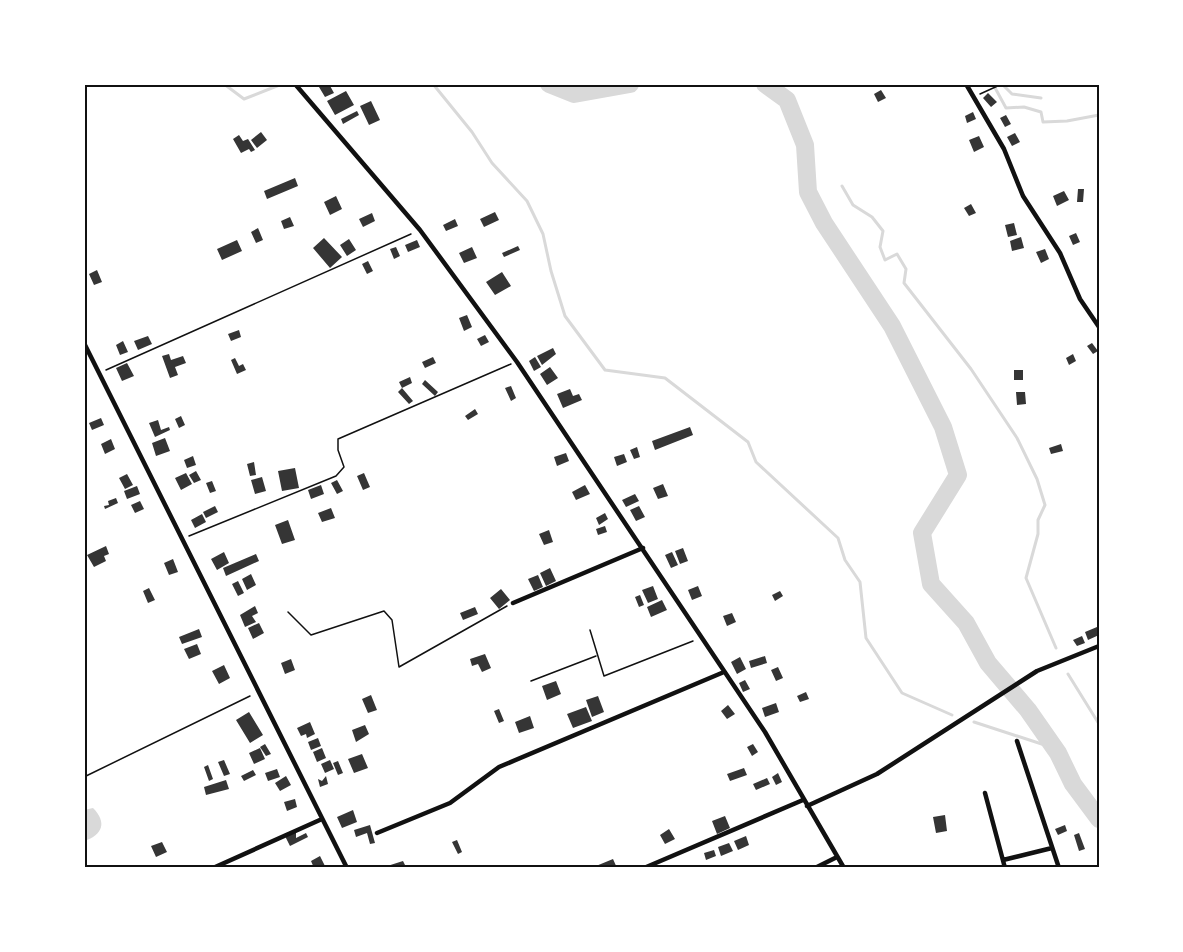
<svg xmlns="http://www.w3.org/2000/svg" width="1183" height="952" font-family="'IBM Plex Sans',sans-serif">
  <style>
    .water { fill: #d9d9d9 }
    .lines { fill: none; stroke-linecap: round; stroke-linejoin: round }
    .stream { stroke: #d9d9d9; stroke-width: 3 }
    .river { stroke: #d9d9d9; stroke-width: 18 }
    .building { fill: #353535 }
    .path { stroke: #111; stroke-width: 1.5 }
    .minor { stroke: #111; stroke-width: 4.5 }
    .neatline { fill: none; stroke: #111; stroke-width: 2 }
  </style>
  <rect width="100%" height="100%" fill="#fff"/>
  <path class="water" d="M93,808c14,14 10,27 -9,33v-31z"/>
  <g class="lines">
    <path class="stream" d="M224,84l20,15 38,-15
      M433,84l39,48 20,31 35,38 16,33 8,37 14,45 40,54 60,8 83,64 8,20 82,76 7,22 15,22 6,56 36,55 50,22
      M993,84l13,24 18,-1 17,5 2,10 24,-1 32,-6
      M1002,84l10,10 29,4
      M842,186l11,19 19,12 11,14 -3,16 5,13 12,-6 9,15 -2,14 67,86 46,69 20,41 8,26 -7,15v14l-12,44 30,70
      M1068,674l31,50
      M974,722l80,26"/>
    <path class="river" d="M549,84l25,10 56,-10
      M765,84l22,16 18,45 3,47 16,31 68,103 51,101 15,48 -36,58 9,51 35,39 22,40 40,47 30,43 15,31 26,35"/>
  </g>
  <path class="building" d="M325,84h4l5,9 -9,4 -6,-10z
    M881,90l5,8 -8,4 -4,-8z
    M346,91l8,14 -19,10 -8,-14z
    M988,93l9,9 -6,5 -8,-9z
    M371,101l9,19 -11,5 -9,-19z
    M357,111l2,4 -16,9 -2,-5z
    M973,112l3,7 -9,4 -2,-7z
    M1006,115l5,9 -6,3 -5,-9z
    M261,132l6,8 -10,8 -6,-8z
    M1015,133l5,9 -8,4 -5,-9z
    M239,135l4,6 5,-2 7,11 -4,2 -2,-3 -8,4 -8,-14z
    M979,136l5,11 -10,5 -5,-12z
    M295,178l3,8 -31,13 -3,-8z
    M1078,189h6l-1,13h-6z
    M1064,191l5,9 -12,6 -4,-10z
    M336,196l6,13 -12,6 -6,-13z
    M971,204l5,9 -7,3 -5,-8z
    M495,212l4,8 -15,7 -4,-8z
    M372,213l3,8 -12,6 -4,-8z
    M290,217l4,9 -10,3 -3,-8z
    M455,219l3,7 -12,5 -3,-6z
    M1014,223l3,12 -9,2 -3,-12z
    M258,228l5,12 -7,3 -5,-11z
    M1076,233l4,9 -7,3 -4,-9z
    M1021,237l3,11 -12,3 -2,-10z
    M324,238l18,19 -12,11 -17,-20z
    M349,239l7,11 -9,6 -7,-11z
    M237,240l5,11 -20,9 -5,-11z
    M417,240l3,7 -12,5 -3,-7z
    M518,246l2,4 -16,7 -2,-4z
    M396,247l4,9 -6,3 -4,-10z
    M472,247l5,11 -13,5 -5,-10z
    M1045,249l4,10 -8,4 -5,-11z
    M368,261l5,10 -6,3 -5,-10z
    M97,270l5,12 -8,3 -5,-11z
    M502,272l9,14 -16,9 -9,-13z
    M467,315l5,12 -8,4 -5,-13z
    M239,330l2,7 -10,4 -3,-7z
    M485,335l4,7 -8,4 -4,-7z
    M148,336l4,8 -14,6 -4,-9z
    M123,341l5,11 -8,3 -4,-10z
    M1092,343l6,8 -5,3 -6,-8z
    M553,348l3,6 -14,11 -5,-9z
    M169,354l2,6 12,-4 3,7 -11,4 3,8 -8,3 -8,-22z
    M1073,354l3,7 -7,4 -3,-7z
    M433,357l3,6 -11,5 -3,-6z
    M535,357l6,10 -7,4 -5,-10z
    M235,358l4,8 4,-2 3,6 -9,4 -6,-14z
    M127,363l7,13 -12,5 -6,-13z
    M550,367l8,11 -11,7 -7,-11z
    M1014,370h9v10h-9z
    M410,377l2,6 -10,5 -3,-6z
    M425,380l13,12 -3,4 -13,-12z
    M511,386l5,12 -5,3 -6,-13z
    M402,388l11,13 -4,3 -11,-12z
    M570,389l3,7 6,-2 3,6 -19,8 -6,-14z
    M1016,392h9l1,12 -9,1z
    M475,409l3,5 -10,6 -3,-4z
    M181,416l4,9 -6,3 -4,-9z
    M101,418l3,7 -12,5 -3,-7z
    M158,420l3,10 8,-3 1,3 -15,7 -6,-14z
    M690,427l3,8 -38,15 -3,-9z
    M165,438l5,13 -14,5 -4,-13z
    M111,439l4,10 -10,5 -4,-10z
    M1061,444l2,7 -12,3 -2,-6z
    M637,447l3,10 -6,2 -4,-9z
    M566,453l3,8 -12,5 -3,-9z
    M624,454l3,8 -10,4 -3,-9z
    M193,456l3,9 -9,3 -3,-8z
    M254,462l2,13 -6,1 -3,-12z
    M295,468l4,20 -17,3 -4,-20z
    M196,471l5,9 -7,3 -5,-8z
    M186,473l6,11 -11,6 -6,-12z
    M364,473l6,14 -7,3 -6,-14z
    M127,474l6,11 -8,4 -6,-11z
    M262,477l4,14 -11,3 -4,-14z
    M337,480l6,11 -6,3 -6,-11z
    M212,481l4,10 -6,2 -4,-10z
    M663,484l5,12 -10,3 -5,-11z
    M321,485l3,9 -13,5 -3,-9z
    M585,485l5,9 -14,6 -4,-8z
    M137,486l3,8 -13,5 -3,-8z
    M635,494l4,7 -13,6 -4,-7z
    M116,498l2,5 -13,6 -1,-3 5,-1 -1,-4z
    M140,501l4,8 -9,4 -4,-8z
    M215,506l3,6 -12,6 -3,-6z
    M639,506l6,11 -9,4 -6,-11z
    M331,508l4,10 -13,4 -4,-9z
    M605,513l3,6 -9,6 -3,-7z
    M202,514l4,8 -11,6 -4,-8z
    M288,520l7,20 -13,4 -7,-19z
    M605,526l2,6 -9,3 -2,-6z
    M549,530l4,12 -9,3 -5,-11z
    M106,546l3,8 -5,2 2,5 -12,6 -7,-12z
    M683,548l5,13 -8,3 -5,-13z
    M224,552l5,11 -12,7 -6,-11z
    M672,552l6,13 -7,3 -6,-13z
    M256,554l3,7 -33,15 -3,-8z
    M173,559l5,13 -9,3 -5,-12z
    M550,568l6,13 -10,5 -6,-13z
    M251,574l5,11 -9,5 -5,-11z
    M538,575l5,12 -9,4 -6,-12z
    M238,581l6,12 -6,3 -6,-12z
    M653,586l5,13 -10,4 -6,-13z
    M698,586l4,10 -10,4 -4,-10z
    M149,588l6,12 -7,3 -5,-12z
    M501,589l9,11 -11,9 -9,-11z
    M780,591l3,5 -8,5 -3,-6z
    M640,595l4,10 -5,2 -4,-10z
    M662,600l5,10 -16,7 -4,-10z
    M255,606l3,7 -6,3 4,6 -11,5 -5,-12z
    M475,607l3,7 -15,6 -3,-7z
    M732,613l4,9 -9,4 -4,-10z
    M259,623l5,10 -11,6 -5,-11z
    M1097,627l2,8 -11,5 -3,-8z
    M199,629l3,8 -20,7 -3,-7z
    M1082,636l3,7 -8,3 -4,-6z
    M197,644l4,10 -12,5 -5,-10z
    M485,654l6,14 -9,4 -4,-8 -6,2 -2,-7z
    M765,656l2,7 -16,5 -2,-7z
    M740,657l6,12 -9,5 -6,-12z
    M291,659l4,11 -10,4 -4,-11z
    M224,665l6,13 -11,6 -7,-13z
    M778,667l5,11 -7,3 -5,-11z
    M745,680l5,9 -7,3 -4,-9z
    M556,681l5,13 -14,6 -5,-14z
    M806,692l3,7 -9,3 -3,-6z
    M371,695l6,15 -9,3 -6,-14z
    M598,696l6,16 -12,5 -6,-17z
    M776,703l3,9 -14,5 -3,-9z
    M728,705l7,9 -8,5 -6,-8z
    M586,707l6,14 -19,7 -6,-14z
    M499,709l5,12 -5,2 -5,-12z
    M249,712l14,23 -13,8 -14,-23z
    M530,716l4,12 -15,5 -4,-11z
    M310,722l5,12 -8,4 -1,-4 -5,2 -4,-8z
    M365,725l4,9 -13,8 -4,-12z
    M318,738l3,8 -10,4 -3,-8z
    M265,744l6,10 -5,2 -6,-9z
    M753,744l5,8 -6,4 -5,-9z
    M260,748l5,11 -11,5 -5,-11z
    M322,748l4,10 -9,4 -4,-10z
    M362,754l6,14 -14,5 -6,-14z
    M224,760l6,14 -6,2 -6,-14z
    M330,760l4,9 -9,4 -4,-9z
    M338,761l5,12 -5,2 -5,-12z
    M208,765l5,14 -4,2 -5,-14z
    M744,768l3,7 -17,6 -3,-7z
    M277,769l3,8 -12,4 -3,-8z
    M253,770l3,5 -12,6 -3,-5z
    M778,773l4,9 -6,3 -4,-8z
    M286,776l5,9 -11,6 -5,-8z
    M326,776l2,8 -8,3 -2,-8 4,2z
    M767,778l3,6 -14,6 -3,-6z
    M226,780l3,9 -23,6 -2,-8z
    M295,799l2,8 -10,4 -3,-9z
    M353,810l4,12 -15,6 -5,-11z
    M945,815l2,16 -11,2 -3,-16z
    M725,816l5,12 -13,6 -5,-13z
    M370,825l5,18 -5,1 -3,-11 -11,4 -2,-7z
    M1065,825l2,6 -9,4 -3,-6z
    M669,829l6,10 -10,5 -5,-9z
    M296,830v8l10,-5 2,4 -18,9 -5,-10z
    M1079,833l6,16 -6,2 -5,-16z
    M746,836l3,9 -11,5 -4,-9z
    M457,840l5,12 -4,2 -6,-12z
    M162,842l5,10 -11,5 -5,-11z
    M729,843l4,8 -12,5 -3,-9z
    M714,850l2,6 -10,4 -2,-7z
    M320,856l5,10 -11,2 -3,-7z
    M613,859l4,9h-20l-1,-2z
    M403,861l2,4 -7,3h-17z"/>
  <g class="lines">
    <path class="path" d="M980,94l22,-10
      M106,370l305,-136
      M189,536l147,-60 8,-9 -6,-17v-11l173,-75
      M288,612l23,23 73,-24 8,9 7,47 108,-61
      M590,630l14,46 89,-35
      M531,681l65,-25
      M84,777l166,-81"/>
    <path class="minor" d="M295,84l125,146 97,132 248,370 79,136
      M966,84l38,65 19,47 37,57 20,46 19,28
      M84,343l263,525
      M513,603l130,-55
      M1017,741l42,127
      M985,793l20,75
      M807,806l70,-32 160,-103 62,-25
      M377,833l73,-30 49,-36 225,-95
      M1003,860l49,-12
      M213,868l109,-49
      M644,868l159,-68
      M815,868l22,-11"/>
  </g>
  <rect width="1183" height="952" fill="none" stroke="#ffffff" stroke-width="171"/>
  <rect x="86" y="86" width="1012" height="780" class="neatline"/>
</svg>
